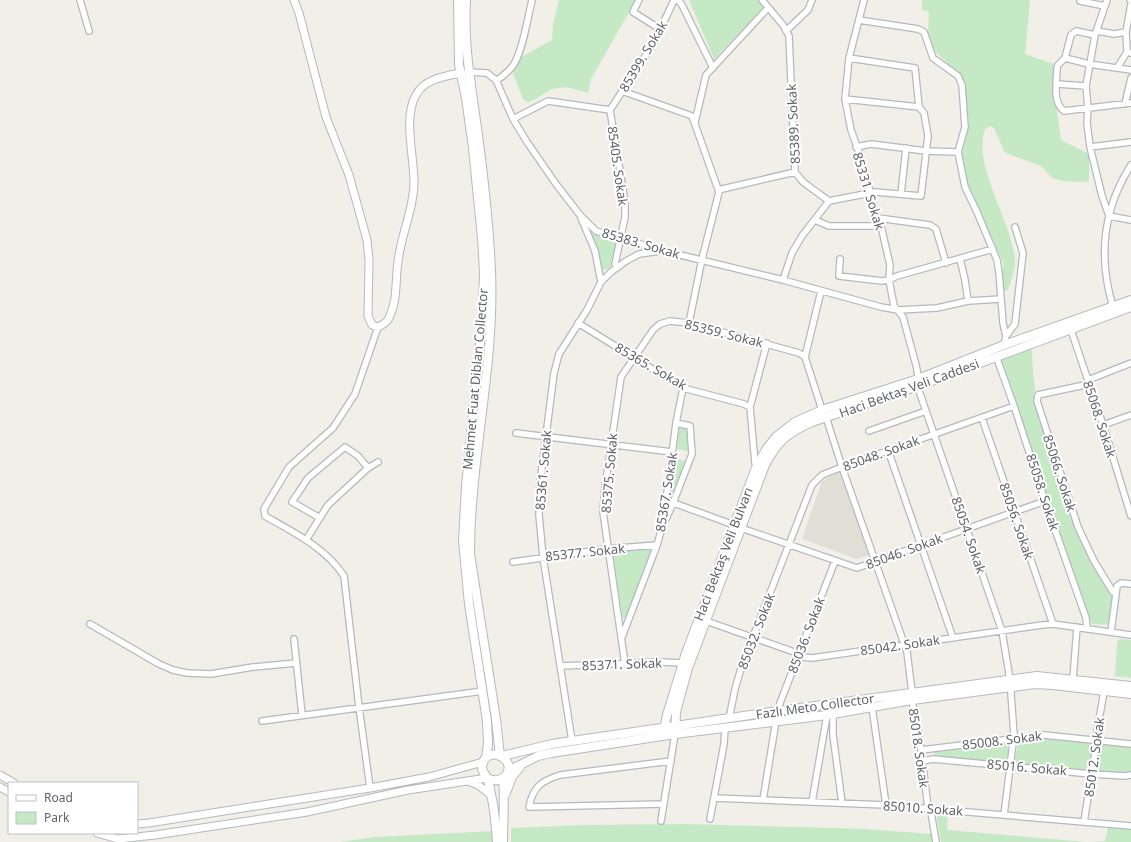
<svg xmlns="http://www.w3.org/2000/svg" width="1131" height="842" font-family="'Noto Sans',sans-serif">
  <style>
    .education { fill: #e1ded6 }
    .green { fill: #c5e8c5 }
    .lines { fill: none; stroke-linecap: round; stroke-linejoin: round }
    .minor-casing { stroke: #b5b8bc; stroke-width: 8 }
    .tertiary-casing { stroke: #b5b8bc; stroke-width: 9 }
    .secondary-casing { stroke: #b6babf; stroke-width: 10 }
    .minor { stroke: #fff; stroke-width: 5.5 }
    .tertiary { stroke: #fff; stroke-width: 7 }
    .secondary { stroke: #fff; stroke-width: 8 }
    .labels { text-anchor: middle; stroke-width: 4; stroke-linejoin: round; paint-order: stroke }
    .street-label { font-size: 13px; fill: #5f6368; stroke: #fff }
  </style>
  <rect width="100%" height="100%" fill="#f1efe8"/>
  <path class="education" d="M840,472l19,49 10,34 -12,4 -55,-20 20,-58z"/>
  <path class="green" d="M559,0h77l-45,79 -3,14 -22,-6 -14,2 -20,12 -4,1 -5,-3 -14,-35 43,-24 1,-16z
    M689,0h71l5,7 -51,52z
    M922,0h108l-5,54 31,11 -1,29 6,46 26,13 2,4v24c-8,2 -34,1 -39,-5 -4,-3 -5,-7 -9,-10l-35,-13 -2,-2 -10,-23 -4,-2 -5,3c-13,39 28,92 30,133 0,9 -4,19 -7,27l-2,2 -3,-2v-27l-27,-60 -10,-14 -5,-30 8,-34 -5,-40 -3,-8 -25,-24 -6,-8 -2,-9 1,-23 -7,-2z
    M590,233l27,8 -7,27 -8,2 -4,-20z
    M1029,348l3,3 1,22 2,16 -1,4 4,22 41,120 22,43 12,18 -4,29 -17,-1 -66,-188 -25,-77z
    M679,428l8,1 1,22 -11,-2z
    M676,459l10,2 -14,36 -2,-1z
    M653,548l-27,69 -2,2 -2,-4 -9,-60 1,-4z
    M1121,639l10,1v38l-16,-2 2,-32 1,-4z
    M959,689l-137,23 -143,19v-3z
    M1019,739h24l50,4 -4,28 -75,-8z
    M1010,742l-4,20 -71,-6 -1,-4z
    M1099,743l32,4v24l-9,3 -27,-2z
    M936,812l12,1 -1,17 140,12 18,-1 3,-13h23v14h-190z
    M686,824l179,5 67,5 2,8h-423v-14l74,-3z
    M494,831v11h-154l36,-5z"/>
  <g class="lines">
    <g class="minor-casing">
      <path id="minor" d="M80,0l9,31
        M639,0l-6,12 27,17
        M678,0l4,5 31,63
        M762,0l21,25 6,11 6,136 8,10 26,19
        M864,0l-15,58 -4,41 6,31 10,28 15,56 5,12 9,39 -1,15 5,26 9,11 13,48 2,10v13l84,243 8,49 4,55 -10,80
        M1107,0l-12,35 -9,51 2,22 -1,15 3,24 12,49 7,20 22,4
        M1130,0h1
        M1080,1l25,5
        M1131,4l-5,28 1,20 4,1
        M859,20l59,9 6,3 9,26 25,18 4,9 3,42 -7,25 7,35 12,25 20,48 2,13 4,50 3,13 -2,9
        M786,31l22,-21 4,-10
        M1097,31l17,3 12,-2
        M1065,58l6,-23 5,-4 19,4
        M1117,68l10,-16
        M1131,70l-42,-6 -24,-6 -7,7 -1,3c0,14 -5,34 7,43l67,-8
        M467,72l20,1 9,7 17,39 14,23 29,42 24,31 16,16 68,20 119,29 98,27 17,3 39,-2 31,-7 33,-2
        M496,81c7,-5 14,-10 18,-17 9,-14 14,-48 18,-64
        M1057,84l29,2
        M622,91l70,25 27,76 -17,67 -13,64
        M845,99l74,8
        M1125,104l6,-26
        M610,110l15,92v15l-10,47 2,4
        M610,110l45,-69 19,-41
        M513,119l35,-18 62,9
        M695,122l11,-47 62,-67
        M856,147l15,-3 55,7 32,1
        M1090,147l41,-5
        M718,190l77,-18
        M901,194l5,-46
        M581,218l14,33 6,31
        M878,218l52,7 6,4 10,34
        M815,220l14,6h52
        M840,259l-1,17 43,5 7,-1 8,-4 96,-27
        M960,259l5,21 3,21
        M783,280l9,-27 10,-17 27,-35 46,-9 46,4 7,-60 -4,-23 -5,-6 -4,-39 -66,-10
        M821,291l-16,66 17,53
        M1113,307c-15,-50 -10,-98 18,-142
        M578,323l105,65 61,16 6,3
        M1070,327l33,98 28,91
        M1006,336l9,-12 8,-71 -8,-26
        M996,356l18,50 31,95 41,117 1,11
        M1088,380l43,-17
        M1089,384l-51,11 -1,6 41,126 16,34 19,31 3,1
        M826,417l16,50 65,185 5,40
        M982,418l71,206
        M1103,425l28,-10
        M869,431l57,-20
        M516,433l156,19
        M888,450l65,188
        M757,465l-2,-2 -5,-56 17,-64
        M671,502l63,23
        M320,518l-28,-16 16,-24 37,-31 13,9 10,12
        M666,519l7,-16 19,-49 -2,-28 -14,-3
        M741,528l116,40 188,-67
        M306,540l22,-35 40,-37 10,-6
        M513,562l93,-13 51,-4
        M706,621l91,32 4,4 11,1 230,-33 11,-1 78,11
        M90,624l69,40 14,6 14,3 24,1 42,-7 43,-4
        M1111,632l6,-46 4,-3 10,1
        M622,637l35,-92 6,-21 13,-101 7,-35
        M294,639l8,76
        M625,664l-22,-152 2,-25 16,-110 32,-47 7,-6 10,-3 19,2 110,30 6,4
        M561,666l100,-4 21,1
        M1073,679l4,-52
        M912,700l9,50 7,58 3,4 5,30
        M872,707l14,98
        M778,711l2,-8 55,-142
        M833,714v21l9,68
        M729,719l6,-30 7,-24 70,-180 10,-10 20,-8 172,-61
        M262,721l221,-30
        M572,741l-29,-184 -4,-42 1,-32 14,-110 5,-19 28,-44 14,-28 10,-10 15,-11 13,-7 22,-3
        M921,750l123,-15 87,9
        M922,761l11,-2 158,15 34,2 6,-1
        M370,788l-11,-81 -15,-131c-18,-28 -51,-44 -79,-60l-1,-7 25,-42 44,-39 22,-34 23,-67
        M714,798l172,7 245,21
        M763,800l13,-79
        M812,802l15,-87
        M663,804l-134,3c4,-20 12,-26 31,-32l111,-14
        M710,819l14,-75 1,-16
        M661,821l14,-87
        M1084,822l13,-82 -1,-2 8,-47"/>
    </g>
    <g class="tertiary-casing">
      <path id="tertiary" d="M294,0l5,13 27,104 23,58 18,65 2,20 -1,56 4,9 6,2c4,-2 9,-4 11,-9 9,-18 6,-37 9,-56 3,-28 16,-53 16,-80 0,-26 -11,-65 2,-87 8,-16 29,-19 45,-22
        M0,775l14,8
        M468,781l10,4 13,10
        M0,787l9,5
        M137,824l12,-1 221,-35 59,-11 54,-15
        M97,833l21,6 37,-4 152,-23 101,-22 79,-12"/>
    </g>
    <g class="secondary-casing">
      <path id="secondary" d="M458,0l1,65 7,33 7,50 9,90 2,34 -1,41 -17,173 -3,55 6,63 18,117 1,23 -2,14
        M466,0c-3,46 6,90 12,135 6,45 11,91 13,136 4,95 -21,188 -21,283l26,165 4,37
        M675,734l1,-22 12,-44 77,-203c13,-24 22,-32 47,-43l106,-36 213,-79
        M664,736l1,-12 2,-9 19,-62 71,-188 10,-17 9,-11 19,-15 27,-12 96,-31 86,-34 127,-45
        M502,756l50,-12 20,-3 206,-30 259,-35 94,10
        M508,771l30,-15 13,-3 124,-19 152,-19 85,-15 123,-16 18,1 78,9
        M487,778c17,9 30,-12 15,-21 -9,-6 -20,0 -20,10 0,5 3,7 5,11 3,6 3,15 5,21 3,14 4,29 5,43
        M503,778c2,22 0,43 0,64
        M506,793l6,-16 8,-10"/>
    </g>
    <use href="#minor" class="minor"/>
    <use href="#tertiary" class="tertiary"/>
    <use href="#secondary" class="secondary"/>
  </g>
  <g class="labels">
    <g class="street-label">
      <text transform="translate(643 56) rotate(-59)" y="5">85399. Sokak</text>
      <text transform="translate(793 124) rotate(-93)" y="5">85389. Sokak</text>
      <text transform="translate(618 166) rotate(82)" y="5">85405. Sokak</text>
      <text transform="translate(869 191) rotate(73)" y="5">85331. Sokak</text>
      <text transform="translate(641 243) rotate(16)" y="5">85383. Sokak</text>
      <text transform="translate(724 333) rotate(14)" y="5">85359. Sokak</text>
      <text transform="translate(651 366) rotate(30)" y="5">85365. Sokak</text>
      <text transform="translate(475 379) rotate(-85)" y="5">Mehmet Fuat Diblan Collector</text>
      <text transform="translate(909 388) rotate(-20)" y="5">Haci Bektaş Veli Caddesi</text>
      <text transform="translate(1100 419) rotate(72)" y="5">85068. Sokak</text>
      <text transform="translate(881 453) rotate(-20)" y="5">85048. Sokak</text>
      <text transform="translate(543 470) rotate(-85)" y="5">85361. Sokak</text>
      <text transform="translate(609 473) rotate(-85)" y="5">85375. Sokak</text>
      <text transform="translate(1060 473) rotate(72)" y="5">85066. Sokak</text>
      <text transform="translate(666 492) rotate(-81)" y="5">85367. Sokak</text>
      <text transform="translate(1043 492) rotate(72)" y="5">85058. Sokak</text>
      <text transform="translate(1017 521) rotate(71)" y="5">85056. Sokak</text>
      <text transform="translate(969 535) rotate(71)" y="5">85054. Sokak</text>
      <text transform="translate(904 551) rotate(-20)" y="5">85046. Sokak</text>
      <text transform="translate(585 552) rotate(-6)" y="5">85377. Sokak</text>
      <text transform="translate(723 554) rotate(-69)" y="5">Haci Bektaş Veli Bulvarı</text>
      <text transform="translate(756 631) rotate(-69)" y="5">85032. Sokak</text>
      <text transform="translate(806 635) rotate(-69)" y="5">85036. Sokak</text>
      <text transform="translate(900 645) rotate(-8)" y="5">85042. Sokak</text>
      <text transform="translate(622 664) rotate(-2)" y="5">85371. Sokak</text>
      <text transform="translate(815 706) rotate(-8)" y="5">Fazlı Meto Collector</text>
      <text transform="translate(1002 740) rotate(-7)" y="5">85008. Sokak</text>
      <text transform="translate(919 748) rotate(82)" y="5">85018. Sokak</text>
      <text transform="translate(1094 757) rotate(-82)" y="5">85012. Sokak</text>
      <text transform="translate(1027 767) rotate(5)" y="5">85016. Sokak</text>
      <text transform="translate(923 808) rotate(4)" y="5">85010. Sokak</text>
    </g>
  </g>
  <rect x="8" y="782" width="130" height="52" fill="#ffffff" stroke="#bfc1c3"/>
  <rect x="16" y="795" width="20" height="6" fill="#ffffff" stroke="#bfc1c3"/>
  <text x="44" y="802" font-size="12" fill="#5f6368">Road</text>
  <rect x="16" y="812" width="20" height="12" fill="#c5e8c5" stroke="#bfc1c3"/>
  <text x="44" y="822" font-size="12" fill="#5f6368">Park</text>
</svg>
